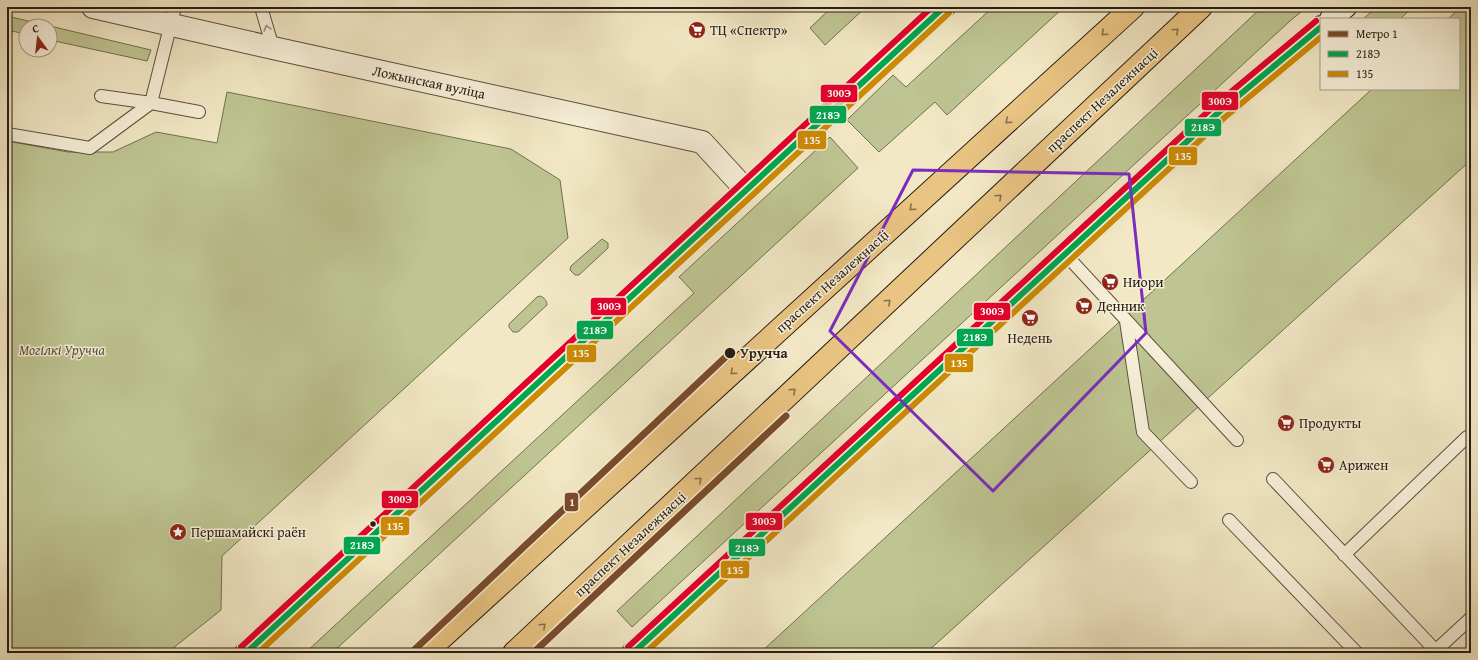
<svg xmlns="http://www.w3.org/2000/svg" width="1478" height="660" font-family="'Gentium Book Plus',serif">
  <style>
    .green { fill: #bec592; stroke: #727052 }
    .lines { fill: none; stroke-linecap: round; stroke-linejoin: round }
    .service-casing { stroke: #5a4f40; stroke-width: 14 }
    .minor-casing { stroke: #5a4f40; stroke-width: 24 }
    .secondary-casing { stroke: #271c13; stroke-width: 24 }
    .trunk-casing { stroke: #271c13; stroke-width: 24 }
    .service { stroke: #f7f0d9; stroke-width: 12 }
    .minor { stroke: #f7f0d9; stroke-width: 22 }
    .secondary { stroke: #f7f0d9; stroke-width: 22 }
    .trunk { stroke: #e9c482; stroke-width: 22 }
    .bus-1-casing { stroke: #f7f0d9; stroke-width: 9 }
    .bus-2-casing { stroke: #f7f0d9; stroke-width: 9 }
    .bus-3-casing { stroke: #f7f0d9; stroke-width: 9 }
    .bus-1 { stroke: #00a651; stroke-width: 6 }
    .bus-2 { stroke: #cd8a04; stroke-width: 6 }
    .bus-3 { stroke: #e4002b; stroke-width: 6 }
    .metro-1-casing { stroke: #f7f0d9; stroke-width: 10 }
    .metro-1 { stroke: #7a4b2a; stroke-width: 7 }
    .oneway { stroke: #999180 }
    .oneway2 { stroke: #88704a }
    .marked { fill: none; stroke: #7b2cbf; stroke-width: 3; stroke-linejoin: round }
    .stop-dot { fill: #271c13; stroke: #f7f0d9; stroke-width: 1.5 }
    .labels { text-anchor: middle; stroke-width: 3; stroke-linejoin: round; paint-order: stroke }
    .poi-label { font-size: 14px; fill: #271c13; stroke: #f7f0d9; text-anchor: start }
    .street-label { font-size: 14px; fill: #271c13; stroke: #f7f0d9 }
    .park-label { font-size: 14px; font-style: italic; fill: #544f39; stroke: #f7f0d9 }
    .stop-label { font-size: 14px; font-weight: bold; fill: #271c13; stroke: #f7f0d9; text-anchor: start }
    .line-badge { stroke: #f7f0d9; stroke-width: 1.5 }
    .badge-label { font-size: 11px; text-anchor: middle; font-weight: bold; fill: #fff }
  </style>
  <rect width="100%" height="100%" fill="#f2e8c5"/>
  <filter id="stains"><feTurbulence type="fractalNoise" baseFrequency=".005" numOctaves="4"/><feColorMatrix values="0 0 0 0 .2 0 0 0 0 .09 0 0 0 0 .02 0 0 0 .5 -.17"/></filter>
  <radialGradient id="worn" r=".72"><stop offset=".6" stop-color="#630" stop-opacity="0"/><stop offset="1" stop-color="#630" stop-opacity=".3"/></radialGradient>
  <path class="green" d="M832,7h34l-41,38 -15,-17z
    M993,7h71l-117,108 -12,-13 -56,50 -32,-32 46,-45 13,12z
    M1262,7h45l-17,14 -658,606 -15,-16z
    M1377,7h36l-13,12h-37z
    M1461,7h10v153l-545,493h-166l612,-564h87v-70h-11z
    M7,16l42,10h-23v8l-19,-4z
    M50,26l101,24 -4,11 -97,-21z
    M227,92l284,57 49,31 8,58 -346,318 -1,54 -54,43h-160v-512l61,11h45l43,-20 61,11z
    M830,137l28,31 -526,485h-27l389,-360 -15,-16z
    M602,239l6,4v5l-29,27h-4l-5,-5 1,-4z
    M540,296c4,1 7,5 7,9l-29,27h-5l-4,-5v-3l28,-27z"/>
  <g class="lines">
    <g class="service-casing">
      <path id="service" d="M175,7l-24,96 48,9
        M261,7l12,41
        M101,96l50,7
        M7,134l83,14 61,-45
        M1066,255l171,185
        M1126,321l17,111 48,50
        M1273,479l165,174
        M1229,520l128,133
        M1344,555l123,-118
        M1433,653l38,-35"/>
    </g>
    <g class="minor-casing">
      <path id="minor" d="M93,7l180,41 429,94 44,48"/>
    </g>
    <g class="secondary-casing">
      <path id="secondary" d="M1331,19l14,-12
        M246,653l698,-646
        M633,653l586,-541 102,-85"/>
    </g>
    <g class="trunk-casing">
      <path id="trunk" d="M425,653l708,-646
        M514,653l687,-646"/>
    </g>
    <use href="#service" class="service"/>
    <use href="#minor" class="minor"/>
    <use href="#secondary" class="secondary"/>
    <use href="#trunk" class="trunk"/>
    <g class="bus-1-casing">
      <path id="bus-1" d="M246,653l698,-646
        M633,653l586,-541 102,-85"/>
    </g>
    <g class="bus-2-casing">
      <path id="bus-2" d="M258,653l691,-640
        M645,653l579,-535 97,-81"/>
    </g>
    <g class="bus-3-casing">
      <path id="bus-3" d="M241,647l691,-640
        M628,647l586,-541 102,-85"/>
    </g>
    <use href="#bus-1" class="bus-1"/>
    <use href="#bus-2" class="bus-2"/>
    <use href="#bus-3" class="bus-3"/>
    <g class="metro-1-casing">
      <path id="metro-1" d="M411,653l321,-302
        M533,653l253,-237"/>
    </g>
    <use href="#metro-1" class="metro-1"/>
  </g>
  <defs><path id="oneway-chevron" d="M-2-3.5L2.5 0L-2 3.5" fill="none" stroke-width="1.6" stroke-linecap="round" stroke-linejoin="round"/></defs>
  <use class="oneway" href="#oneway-chevron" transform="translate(267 28) rotate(-106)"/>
  <g class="oneway2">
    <use href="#oneway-chevron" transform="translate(1176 31) rotate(-43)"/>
    <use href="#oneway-chevron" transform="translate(1104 33) rotate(138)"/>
    <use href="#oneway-chevron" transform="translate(1008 121) rotate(138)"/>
    <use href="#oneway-chevron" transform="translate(999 197) rotate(-43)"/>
    <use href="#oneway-chevron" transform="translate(912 208) rotate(138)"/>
    <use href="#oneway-chevron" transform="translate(888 302) rotate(-43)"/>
    <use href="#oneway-chevron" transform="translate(733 372) rotate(138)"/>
    <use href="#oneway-chevron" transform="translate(793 391) rotate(-43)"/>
    <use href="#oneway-chevron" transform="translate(699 480) rotate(-43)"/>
    <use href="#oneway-chevron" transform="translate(543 626) rotate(-43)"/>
  </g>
  <path class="marked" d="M913,170l216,4 17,159 -153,158 -163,-160z"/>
  <defs>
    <g id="supermarket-disc" transform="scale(0.9)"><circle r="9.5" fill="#8f2418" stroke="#f7f0d9"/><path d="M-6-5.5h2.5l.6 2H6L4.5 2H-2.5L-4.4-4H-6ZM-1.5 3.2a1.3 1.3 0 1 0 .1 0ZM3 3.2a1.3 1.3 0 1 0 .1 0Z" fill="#fff"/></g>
    <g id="sight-disc" transform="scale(0.9)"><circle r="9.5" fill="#8f2418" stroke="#f7f0d9"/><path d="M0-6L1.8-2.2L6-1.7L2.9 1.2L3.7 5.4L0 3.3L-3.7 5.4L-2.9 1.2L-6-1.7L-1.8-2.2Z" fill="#fff"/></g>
  </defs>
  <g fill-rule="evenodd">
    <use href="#supermarket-disc" x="697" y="30"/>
    <use href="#supermarket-disc" x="1110" y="282"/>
    <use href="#supermarket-disc" x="1084" y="306"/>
    <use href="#supermarket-disc" x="1030" y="318"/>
    <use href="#supermarket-disc" x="1286" y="423"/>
    <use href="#supermarket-disc" x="1326" y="465"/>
    <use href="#sight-disc" x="178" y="532"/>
  </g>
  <g class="stop-dot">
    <circle cx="730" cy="353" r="6"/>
    <circle cx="373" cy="524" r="3.5"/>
  </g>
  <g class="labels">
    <g class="poi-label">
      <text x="710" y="35">ТЦ «Спектр»</text>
      <text x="1123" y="287">Ниори</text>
      <text x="1097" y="311">Денник</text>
      <text x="1030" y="343" text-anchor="middle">Недень</text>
      <text x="1299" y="428">Продукты</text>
      <text x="1339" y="470">Арижен</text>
      <text x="191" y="537">Першамайскі раён</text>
    </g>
    <g class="street-label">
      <text transform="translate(429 82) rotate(12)" y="5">Ложынская вуліца</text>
      <text transform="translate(1102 100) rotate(-43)" y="5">праспект Незалежнасці</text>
      <text transform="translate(832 281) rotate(-42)" y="5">праспект Незалежнасці</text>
      <text transform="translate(630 544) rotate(-43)" y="5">праспект Незалежнасці</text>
    </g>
    <g class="park-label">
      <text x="62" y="355">Могілкі Уручча</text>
    </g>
    <g class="stop-label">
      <text x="740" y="358">Уручча</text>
    </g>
  </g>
  <g class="line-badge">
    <rect x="820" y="84" width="38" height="19" rx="4" fill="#e4002b"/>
    <rect x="1201" y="91" width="38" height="20" rx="4" fill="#e4002b"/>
    <rect x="809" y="105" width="38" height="19" rx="4" fill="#00a651"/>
    <rect x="1184" y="118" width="38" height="19" rx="4" fill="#00a651"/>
    <rect x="797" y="130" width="30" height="20" rx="4" fill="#cd8a04"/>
    <rect x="1168" y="146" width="30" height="20" rx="4" fill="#cd8a04"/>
    <rect x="590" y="297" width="37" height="19" rx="4" fill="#e4002b"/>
    <rect x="973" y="302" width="38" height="19" rx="4" fill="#e4002b"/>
    <rect x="576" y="320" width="38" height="20" rx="4" fill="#00a651"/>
    <rect x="956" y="328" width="38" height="19" rx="4" fill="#00a651"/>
    <rect x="566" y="344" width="31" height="19" rx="4" fill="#cd8a04"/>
    <rect x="944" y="353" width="30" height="20" rx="4" fill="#cd8a04"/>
    <rect x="381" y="490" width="38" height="19" rx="4" fill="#e4002b"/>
    <rect x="564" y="492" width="15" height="20" rx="4" fill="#7a4b2a"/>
    <rect x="745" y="512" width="38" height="19" rx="4" fill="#e4002b"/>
    <rect x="380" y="516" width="30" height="20" rx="4" fill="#cd8a04"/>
    <rect x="343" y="536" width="38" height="19" rx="4" fill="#00a651"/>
    <rect x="728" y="538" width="38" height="19" rx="4" fill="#00a651"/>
    <rect x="720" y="560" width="30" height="19" rx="4" fill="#cd8a04"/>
  </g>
  <g class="badge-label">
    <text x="839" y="97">300Э</text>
    <text x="1220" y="105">300Э</text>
    <text x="828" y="119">218Э</text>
    <text x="1203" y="131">218Э</text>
    <text x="812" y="144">135</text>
    <text x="1183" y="160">135</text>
    <text x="609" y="310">300Э</text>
    <text x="992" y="315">300Э</text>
    <text x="595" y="334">218Э</text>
    <text x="975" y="341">218Э</text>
    <text x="581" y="357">135</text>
    <text x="959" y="367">135</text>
    <text x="400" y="503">300Э</text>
    <text x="572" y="506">1</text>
    <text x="764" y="525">300Э</text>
    <text x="395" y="530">135</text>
    <text x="362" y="549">218Э</text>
    <text x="747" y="552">218Э</text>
    <text x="735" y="574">135</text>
  </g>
  <rect width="1478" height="660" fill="none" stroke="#f2e8c5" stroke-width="24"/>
  <rect x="8" y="8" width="1462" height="644" fill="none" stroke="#271c13" stroke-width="2"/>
  <rect x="12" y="12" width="1454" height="636" fill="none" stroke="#271c13"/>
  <rect x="1320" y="18" width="140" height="72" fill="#f7f0d9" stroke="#a49b8a"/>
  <rect x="1328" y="31" width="20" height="6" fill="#7a4b2a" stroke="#a49b8a"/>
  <text x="1356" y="38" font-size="12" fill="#271c13">Метро 1</text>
  <rect x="1328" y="51" width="20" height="6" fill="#00a651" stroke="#a49b8a"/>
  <text x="1356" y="58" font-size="12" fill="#271c13">218Э</text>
  <rect x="1328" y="71" width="20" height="6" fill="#cd8a04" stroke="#a49b8a"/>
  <text x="1356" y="78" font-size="12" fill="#271c13">135</text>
  <g transform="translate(38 38) rotate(345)"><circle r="19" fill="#f7f0d9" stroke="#a49b8a"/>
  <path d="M0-3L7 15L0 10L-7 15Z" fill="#8f2418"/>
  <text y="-6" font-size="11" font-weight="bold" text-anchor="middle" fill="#271c13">С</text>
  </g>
  <rect width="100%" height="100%" filter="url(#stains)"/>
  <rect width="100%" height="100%" fill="url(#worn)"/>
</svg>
